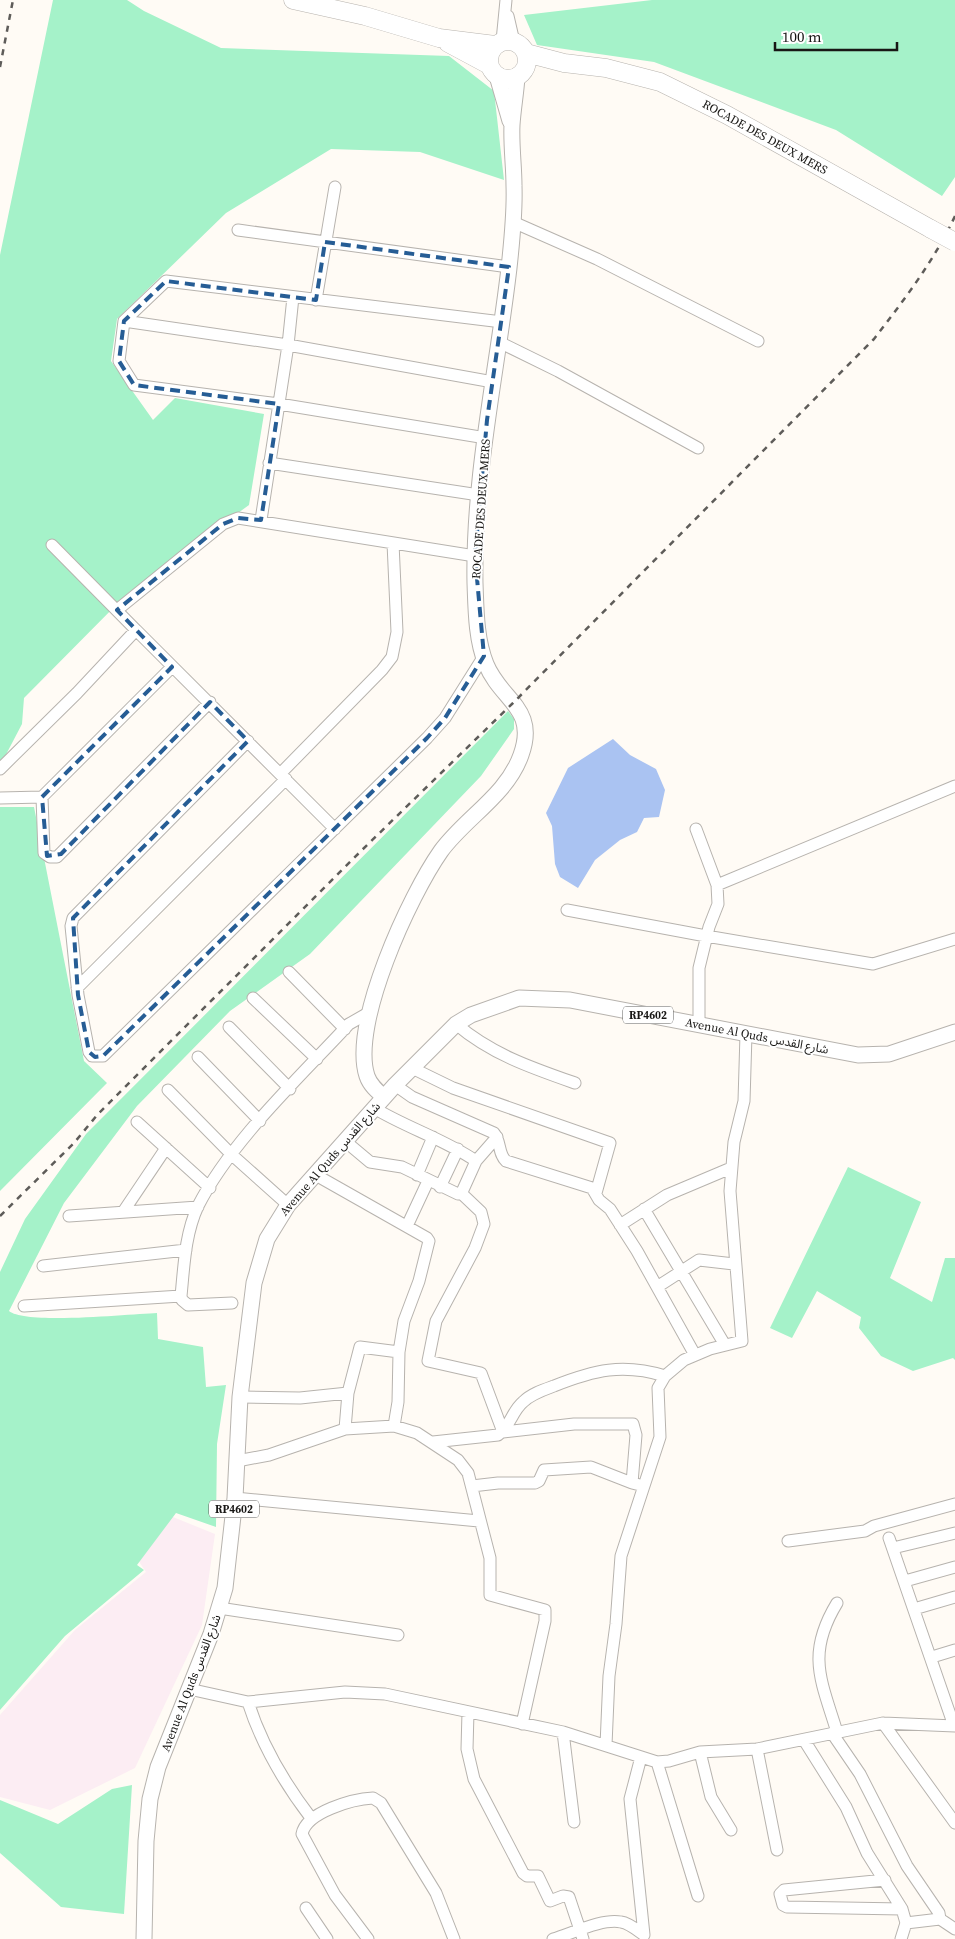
<svg xmlns="http://www.w3.org/2000/svg" width="955" height="1939" font-family="'Source Serif 4','Noto Sans Arabic',serif">
  <style>
    .education { fill: #fcedf3 }
    .green { fill: #a5f2c9 }
    .water { fill: #aac3f2 }
    .lines { fill: none; stroke-linecap: round; stroke-linejoin: round }
    .minor-casing { stroke: #b7b3ae; stroke-width: 13 }
    .major-casing { stroke: #b7b3ae; stroke-width: 17 }
    .highway-casing { stroke: #b7b3ae; stroke-width: 19 }
    .minor { stroke: #fff; stroke-width: 11 }
    .major { stroke: #fff; stroke-width: 15 }
    .highway { stroke: #fff; stroke-width: 18 }
    .rail { stroke: #5e5c59; stroke-width: 2.5; stroke-dasharray: 6 6; stroke-linecap: butt }
    .highway-bridge-casing { stroke: #b7b3ae; stroke-width: 19; stroke-linecap: butt }
    .highway-bridge { stroke: #fff; stroke-width: 18 }
    .marked { fill: none; stroke: #265d95; stroke-width: 4; stroke-dasharray: 10 6; stroke-linejoin: round }
    .labels { text-anchor: middle; stroke-width: 4; stroke-linejoin: round; paint-order: stroke }
    .shield { fill: #fff; stroke: #5d5d5b; stroke-width: 1 }
    .shield-label { font-size: 11px; font-weight: bold; fill: #181715 }
    .street-label { font-size: 12px; fill: #181715; stroke: #fff }
  </style>
  <rect width="100%" height="100%" fill="#fffbf5"/>
  <path class="education" d="M168,1515l47,19 -13,91 -67,143 -85,42 -50,-13v-82l75,-85 71,-58 -10,-15z"/>
  <path class="green" d="M53,0h74l17,11 77,37 228,8 45,35 10,89 -84,-28 -89,-3 -105,64 -109,106 -6,42 42,59 22,-22 89,16 -15,91 -121,88 -104,105 -2,26 -22,42v-511z
    M652,0h303v177l-13,19 -106,-66 -182,-68 -117,-17 -13,-30z
    M508,711l6,8v10l-33,47 -171,178 -80,57 -93,95 -73,97 -55,108c17,14 121,3 148,2l1,26 45,8 3,40 20,-2 -9,59 -1,83 -40,-14 -39,52 7,5 -79,66 -65,74v-438l25,-53 61,-85z
    M0,807h34l50,254 23,22 -107,108z
    M848,1167l73,35 -31,76 42,24 13,-44h10v102l-2,-2 -40,13 -32,-15 -22,-28 2,-11 -44,-26 -25,47 -22,-10z
    M132,1785l-8,129 -63,-7 -61,-54v-53l58,24 54,-35z"/>
  <path class="water" d="M613,739l17,16 26,14 9,21 -6,27 -15,1 -7,14 -17,8 -25,20 -17,28 -18,-11 -5,-13 -3,-38 -6,-13 22,-45z"/>
  <g class="lines">
    <g class="minor-casing">
      <path id="minor" d="M508,16l6,26
        M502,41l4,-41
        M513,222l84,37 161,82
        M238,230l271,37
        M316,300l19,-113
        M124,321l164,24 205,37
        M499,342l59,29 140,77
        M486,438l-207,-34 -145,-19 -15,-24 5,-40 42,-40 336,41
        M269,463l210,32
        M261,520l27,-175 5,-48
        M52,545l84,85
        M117,610l106,-86 15,-6 237,38
        M248,741l-175,177 -2,8 7,69 11,57 3,4h11l324,-318 18,-20 39,-62
        M0,769l77,-76 59,-63 199,199
        M281,773l101,-103 10,-13 5,-25 -4,-89
        M42,797l130,-130
        M0,798l42,-1 2,56 6,4h7l153,-155
        M696,829l21,56 1,19 -9,23 -10,41v56
        M717,885l238,-99
        M567,910l139,26 167,28 82,-25
        M289,972l56,57
        M77,988l209,-209
        M253,998l64,61
        M456,1024c35,30 76,44 119,59
        M229,1027l61,62
        M198,1057l62,64
        M412,1068l41,20 157,55 -14,50
        M395,1085l17,12 82,36c7,8 4,21 12,28l86,27 7,12 11,9 27,42 58,104
        M168,1090l63,64 57,51
        M374,1108c33,20 70,31 102,53
        M137,1122l73,66
        M345,1141l25,21 32,5 56,27 4,-2 14,-31 21,-24
        M314,1174l113,64 2,3 -10,40 -15,40 -5,31 -39,-5 -12,46
        M417,1175l16,-38
        M440,1187l18,-38
        M461,1193l20,19 3,12 -9,24 -39,73 -8,40 53,12 22,59 71,-8h59l3,11 -4,48 12,3
        M644,1209l81,136
        M123,1212l43,-64
        M69,1216l129,-9
        M620,1225l47,-30 64,-27
        M407,1226l21,-45
        M43,1266l143,-16
        M657,1287l42,-27 35,4
        M181,1296l1,4 6,5 44,-2
        M24,1306l157,-10c3,-30 4,-62 17,-90 33,-65 101,-128 151,-182l21,-12
        M240,1397l60,1 48,-5 -3,36
        M394,1426l4,-24 1,-50
        M433,1442l65,-7c12,-8 14,-24 25,-33 8,-8 20,-12 31,-16 40,-16 69,-23 111,-10
        M237,1461l32,-6 76,-26 49,-3 23,7 41,27 10,13 22,85v37l55,15v11l-23,103
        M472,1486l26,-3h37l4,-2 5,-11 47,-3 41,16
        M235,1498l244,23
        M889,1538l65,188
        M788,1541l77,-10 9,-5 81,-22
        M893,1548l62,-15
        M905,1581l50,-14
        M837,1603c-31,51 -16,77 0,129
        M219,1608l179,27
        M914,1609l41,-12
        M932,1657l23,-7
        M189,1689l59,13 97,-10 40,2 178,38 94,30 12,-1 31,-9 57,-3 126,-26 72,3
        M248,1702c13,41 37,82 63,116
        M468,1712l-1,37 7,30 49,94 4,3h11l12,25 13,-5 6,1 14,42
        M883,1723l72,100
        M563,1732l11,90
        M832,1733l28,41 47,92 32,47 1,6
        M804,1740l42,67 21,46 35,56 4,14 34,-4 15,10
        M606,1745l3,-69 7,-52 5,-68 39,-119 -2,-49 7,-12 19,-16 26,-11 32,-8 -12,-150 4,-49 10,-41 2,-67
        M757,1749l20,101
        M700,1752l11,45 20,33
        M657,1762l41,134
        M885,1880l-101,10 -4,4 3,11 4,2 115,2
        M306,1908l21,31
        M368,1939l-33,-44 -33,-61c4,-22 51,-35 71,-36l8,5 55,90 18,46
        M553,1939c18,-5 49,-21 68,-17 8,1 16,8 23,13l-14,-136 11,-42
        M901,1939l5,-16"/>
    </g>
    <g class="major-casing">
      <path id="major" d="M497,76l13,45
        M384,1097c-7,-6 -14,-12 -17,-21 -17,-52 43,-181 74,-225 24,-33 66,-56 80,-96 17,-47 -20,-54 -35,-91 -10,-25 -10,-54 -11,-81 -2,-106 22,-211 34,-315 3,-28 6,-55 5,-82 0,-20 -3,-41 -2,-61 1,-16 4,-32 5,-48
        M144,1939l2,-98 4,-42 8,-32 53,-133 14,-46 10,-90 5,-101 14,-114 13,-44 21,-34 107,-120 61,-61 15,-9 48,-17 51,2 288,55 31,-1 66,-22"/>
    </g>
    <g class="highway-casing">
      <path id="highway" d="M293,0l72,16 74,22 56,7
        M489 60a19 19 0 1 1 38 0a19 19 0 1 1-38 0Z
        M448,43l41,22
        M526,53l38,10 42,5 54,14 67,33 204,114"/>
    </g>
    <use href="#minor" class="minor"/>
    <use href="#major" class="major"/>
    <use href="#highway" class="highway"/>
    <path class="rail" d="M0,67l13,-67
      M0,1216l74,-73 24,-29 264,-264 151,-147 361,-364c30,-39 60,-78 81,-123"/>
    <g class="highway-bridge-casing">
      <path id="highway-bridge" d="M931,229l24,13"/>
    </g>
    <use href="#highway-bridge" class="highway-bridge"/>
  </g>
  <path class="marked" d="M325,242l184,25 -22,153 -12,136 9,100 -39,62 -18,20 -324,318 -8,1 -6,-5 -11,-57 -5,-77 175,-177 -38,-39 -149,152 -14,2 -5,-59 130,-130 -55,-57 106,-86 15,-6 23,2 18,-116 -145,-19 -15,-24 5,-40 42,-40 150,19z"/>
  <g class="labels">
    <g class="shield">
      <rect x="623" y="1006.5" width="50" height="17" rx="4"/>
      <rect x="209" y="1500.5" width="50" height="17" rx="4"/>
    </g>
    <g class="shield-label">
      <text x="648" y="1019">RP4602</text>
      <text x="234" y="1513">RP4602</text>
    </g>
    <g class="street-label">
      <text transform="translate(765 137) rotate(29)" y="4">ROCADE DES DEUX MERS</text>
      <text transform="translate(481 509) rotate(-86)" y="4">ROCADE DES DEUX MERS</text>
      <text transform="translate(757 1036) rotate(11)" y="4">Avenue Al Quds شارع القدس</text>
      <text transform="translate(330 1159) rotate(-49)" y="4">Avenue Al Quds شارع القدس</text>
      <text transform="translate(191 1683) rotate(-69)" y="4">Avenue Al Quds شارع القدس</text>
    </g>
  </g>
  <path d="M775 42v8h122v-8" fill="none" stroke="#181715" stroke-width="2.5"/>
  <text x="782" y="42" font-size="15" fill="#181715" stroke="#ffffff" stroke-width="4" paint-order="stroke">100 m</text>
</svg>
